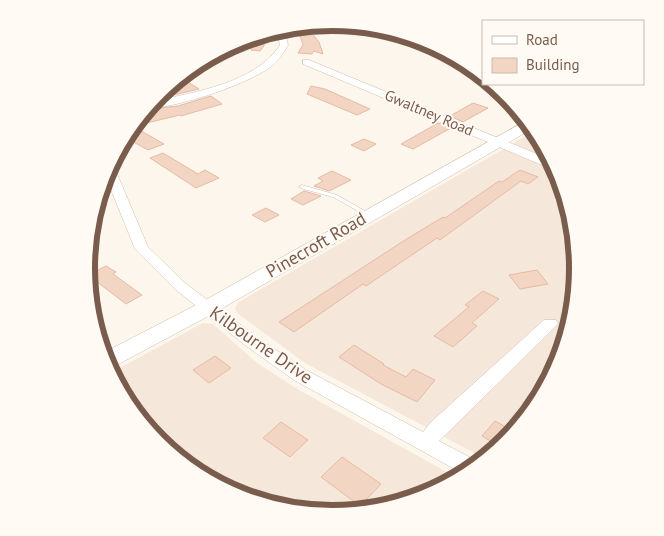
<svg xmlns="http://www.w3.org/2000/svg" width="664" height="536" font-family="'PT Sans',sans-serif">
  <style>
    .residential { fill: #f5e8da }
    .building { fill: #f3d5c3; stroke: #e6bba3 }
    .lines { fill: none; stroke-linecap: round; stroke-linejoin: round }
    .service-casing { stroke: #d1beb0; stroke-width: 1 }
    .minor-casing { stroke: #d1beb0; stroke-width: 1 }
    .tertiary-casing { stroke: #d1beb0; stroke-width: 1 }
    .service { fill: #fff; fill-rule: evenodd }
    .minor { fill: #fff; fill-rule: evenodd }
    .tertiary { fill: #fff; fill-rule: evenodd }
    .labels { text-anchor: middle; stroke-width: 4; stroke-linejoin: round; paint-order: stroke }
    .far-street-label { font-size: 15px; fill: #7a5c4d; stroke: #fffaf3 }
    .street-label { font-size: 18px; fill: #7a5c4d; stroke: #fffaf3 }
    .rim { fill: none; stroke: #7a5c4d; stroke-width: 6 }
  </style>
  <rect width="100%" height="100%" fill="#fdf6ec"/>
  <path class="residential" d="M531,133l28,41 18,94 -18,94 -54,80 -23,15 -177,-94 -68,-50 -2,-5 4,-6z
    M203,323l10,1 44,39 42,27 155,86 -28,19 -94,18 -94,-18 -80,-54 -46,-69z"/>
  <path class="building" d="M307,27l12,15 4,12 -9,-3 -2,3 -14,-1 5,-8 -5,-16z
    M264,38v8l-4,5 -9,-1v-11z
    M186,81l13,8 -43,10 16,-14z
    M311,86l14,3 45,20 -13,6 -50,-21z
    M211,96l11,8 -41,12 -1,-1 -42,10 11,-16 29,-3z
    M473,103l15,5 -25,14 -13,-6z
    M438,123l13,5 -38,21 -12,-5z
    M136,128l28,16 -16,6 -20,-11z
    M364,139l12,5 -12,7 -13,-6z
    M163,153l35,21 7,-4 14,8 -23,10 -46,-30z
    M520,170l18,7 -10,7 -7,-3 -81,59 -3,-2 -71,48 -3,-2 -69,48 -15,-10 126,-82 38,-23 2,1 54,-37 3,1z
    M332,171l19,9 -22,11 -15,-5 9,-5 -5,-3z
    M304,191l17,5 -18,9 -12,-6z
    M266,208l13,7 -14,7 -13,-7z
    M106,266l10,6 -3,2 29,21 -16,9 -38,-29z
    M537,270l11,14 -28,5 -11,-14z
    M483,291l16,8 -27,24 5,3 -24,21 -19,-11 35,-29 -4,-2z
    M354,345l30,19 -1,1 23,12 7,-8 22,11 -18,22 -36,-18 -42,-27z
    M215,356l16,12 -22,15 -16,-13z
    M495,421l18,10 -8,11 -6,4 -17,-10z
    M281,422l27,18 -18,17 -27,-19z
    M342,457l39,27 -21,22 -39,-29z"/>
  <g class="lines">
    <g class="service-casing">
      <path id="service" d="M302,185l35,10 35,20 -3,2 -2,-1 -34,-19 -33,-9 -1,-1z"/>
    </g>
    <g class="minor-casing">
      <path id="minor" d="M285,32l3,13c-5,9 -10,17 -19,23 -24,17 -90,39 -119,40l4,-7c42,-9 101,-18 126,-56l-3,-12z
        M303,60h6l240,99 6,9h-6l-246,-104z
        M111,166l4,3 33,78 37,36 73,55 48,32 117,62 8,-10 113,-102h12l2,4 -119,117 36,19 -15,12 -166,-92 -48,-34 -71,-57 -40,-40 -30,-74z"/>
    </g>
    <g class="tertiary-casing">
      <path id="tertiary" d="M524,122l6,8 -316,183 -101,54 -3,1 -7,-15 97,-50z"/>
    </g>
    <use href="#service" class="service"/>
    <use href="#minor" class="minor"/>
    <use href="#tertiary" class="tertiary"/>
  </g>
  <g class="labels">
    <g class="far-street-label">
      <text transform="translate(429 113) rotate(23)" y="5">Gwaltney Road</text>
    </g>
    <g class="street-label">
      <text transform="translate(316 245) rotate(-30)" y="6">Pinecroft Road</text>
      <text transform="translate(261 345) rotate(35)" y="6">Kilbourne Drive</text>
    </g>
  </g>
  <path d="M0 0H664V536H0ZM95 268a237 237 0 1 1 474 0a237 237 0 1 1-474 0Z" fill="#fffaf3" fill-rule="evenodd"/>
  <path class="rim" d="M95 268a237 237 0 1 1 474 0a237 237 0 1 1-474 0Z"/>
  <rect x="482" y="20" width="162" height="65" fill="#fffaf3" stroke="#cabbb1"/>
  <rect x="492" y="36" width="25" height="8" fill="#ffffff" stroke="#cabbb1"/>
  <text x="526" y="45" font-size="15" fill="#7a5c4d">Road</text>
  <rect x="492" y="58" width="25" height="15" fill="#f3d5c3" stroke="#cabbb1"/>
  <text x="526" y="70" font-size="15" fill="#7a5c4d">Building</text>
</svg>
